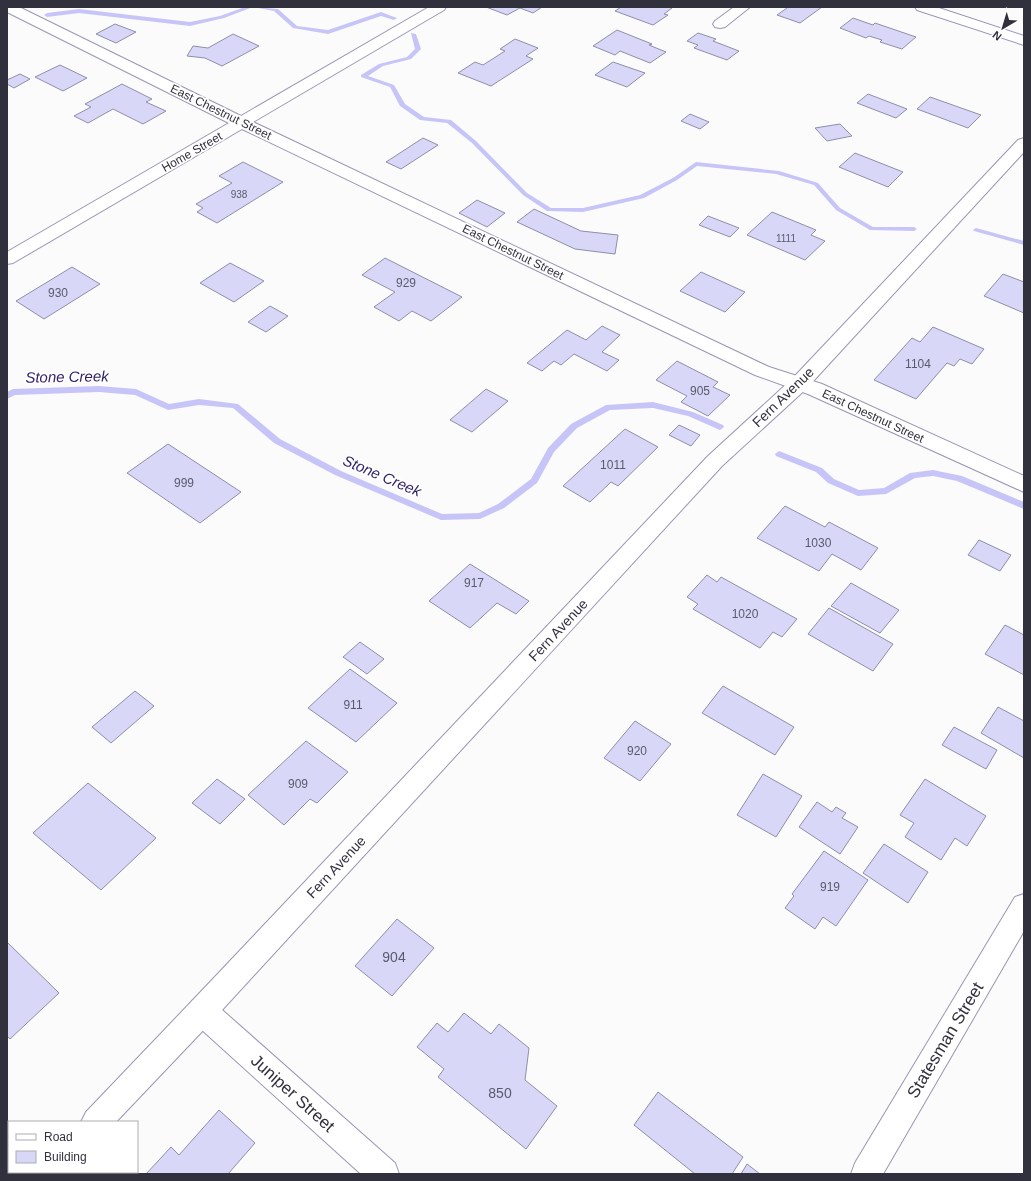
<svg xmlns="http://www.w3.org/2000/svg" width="1031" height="1181" font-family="Arial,sans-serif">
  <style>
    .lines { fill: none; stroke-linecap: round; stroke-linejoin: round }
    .stream { fill: #c7c5f8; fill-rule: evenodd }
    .building { fill: #d8d7f7; stroke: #8f8eab }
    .street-casing { stroke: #9897b4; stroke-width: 2 }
    .secondary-casing { stroke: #9897b4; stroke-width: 2 }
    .street { fill: #fff; fill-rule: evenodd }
    .secondary { fill: #fff; fill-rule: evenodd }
    .labels { text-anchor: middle; stroke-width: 3.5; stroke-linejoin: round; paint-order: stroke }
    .far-number-label { font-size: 10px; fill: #5b5a6c }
    .far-street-label { font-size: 12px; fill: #31313d; stroke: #fff }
    .number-label { font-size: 12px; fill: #5b5a6c }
    .street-label { font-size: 14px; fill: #31313d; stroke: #fff }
    .near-number-label { font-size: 14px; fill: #5b5a6c }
    .water-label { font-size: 15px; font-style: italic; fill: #32236b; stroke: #fff }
    .near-street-label { font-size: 17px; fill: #31313d; stroke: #fff }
  </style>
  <rect width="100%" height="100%" fill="#fbfbfb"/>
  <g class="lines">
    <path class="stream" d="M245,7h8l-29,11 -34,8 -111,-13 -32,4 -3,-2 3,-2 32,-4 111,13 30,-6z
      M253,7l25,2 19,17 31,4 53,-18 16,6 -3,2 -13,-4 -53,18 -35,-6 -19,-17z
      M411,33l5,1 5,15 -10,10 -28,7 -15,10 26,9 11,19 19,13 27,3 25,21 51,52 24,15h32l57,-13 33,-17 23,-16 83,9 39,12 22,25 33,19h41l3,2 -3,2 -44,-1 -34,-20 -22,-25 -38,-11 -79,-8 -20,14 -33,18 -61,14 -36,-1 -24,-16 -51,-52 -25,-20 -27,-3 -20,-14 -10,-19 -29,-10v-2l18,-11 28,-7 8,-8z
      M976,228l48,13v4l-50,-14 -1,-1z
      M99,386l37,3 33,15 30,-5 39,5 42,35 61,32 101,43 37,-1 19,-9 33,-25 17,-31 23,-24 35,-19 47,-3 40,10 30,13 1,2 -4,3 -32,-14 -35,-8 -43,2 -33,18 -23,24 -17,31 -33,25 -24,11 -39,1 -106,-45 -61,-32 -41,-35 -34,-3 -31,5 -33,-15 -36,-3 -84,3 -8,4v-7l6,-3z
      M779,451l43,17 12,11 25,11 25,-2 26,-15 23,-3 29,6 62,26v7l-67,-28 -24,-5 -18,2 -29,16 -28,2 -30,-13 -12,-11 -40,-16 -1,-2z"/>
  </g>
  <path class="building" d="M486,7h56l-9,6 -13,-5 -13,7z
    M621,7h48l3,1 -8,6 4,1 -15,10 -38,-14z
    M785,7h37l-22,16 -23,-8 10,-7z
    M853,18l20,7 2,-2 41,14 -14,12 -22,-7 2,-2 -13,-4 -3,2 -26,-10z
    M115,24l21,8 -20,11 -20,-9z
    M617,30l35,14 -3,1 17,7 -16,11 -30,-12 -5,4 -22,-9z
    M698,33l18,6 -3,2 26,10 -12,9 -33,-12 4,-3 -11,-4z
    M233,34l26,12 -37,20 -17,-8 -18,-2 6,-10 15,2z
    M515,39l23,9 -12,8 7,3 -42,27 -33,-13 17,-11 8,3 22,-14 -5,-2z
    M613,62l32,11 -18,14 -32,-12z
    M60,65l27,13 -24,13 -28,-14z
    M20,74l10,5 -16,9 -7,-4v-4z
    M122,84l30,15 -6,3 20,9 -23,13 -30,-15 -25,14 -14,-7 17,-9 -6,-3z
    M868,94l39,15 -11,9 -39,-15z
    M930,97l51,18 -13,13 -51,-19z
    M690,114l19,8 -9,7 -19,-8z
    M840,124l12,12 -25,5 -12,-13z
    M423,138l15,7 -37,24 -15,-7z
    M855,153l48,19 -15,15 -49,-20z
    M243,162l40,20 -66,41 -20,-11 6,-4 -7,-4 36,-21 -13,-7z
    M477,200l28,13 -18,14 -28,-14z
    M534,209l47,22 37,4 -3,19 -40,-5 -58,-27z
    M772,212l44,18 -5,5 14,6 -20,19 -58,-25z
    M708,216l31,12 -9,9 -31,-12z
    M385,258l77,39 -31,24 -19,-10 -13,10 -25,-14 21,-15 -33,-17z
    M230,263l34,18 -30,21 -34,-19z
    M72,267l28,17 -56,35 -28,-18z
    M701,272l44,20 -20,20 -45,-21z
    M1003,274l21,8v31l-40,-17z
    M270,306l18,10 -22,16 -18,-10z
    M602,326l18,9 -18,17 17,8 -12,11 -33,-17 -13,11 -7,-4 -12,10 -15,-8 40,-33 19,10z
    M933,327l51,22 -12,15 -12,-5 -6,7 -7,-3 -31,36 -42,-19 38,-42 8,4z
    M677,361l41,21 -5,5 17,8 -22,21 -27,-14 6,-6 -31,-16z
    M486,389l22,12 -36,31 -22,-12z
    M679,425l21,10 -9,11 -22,-11z
    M625,429l33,18 -40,39 -7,-4 -21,20 -27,-16z
    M168,444l73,48 -41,31 -73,-50z
    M785,506l40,21 4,-5 49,26 -17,22 -29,-16 -13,17 -62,-33z
    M979,540l32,15 -11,16 -32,-16z
    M470,564l59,37 -13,13 -19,-11 -27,25 -41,-27z
    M707,575l10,7 4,-5 76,42 -15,18 -9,-5 -13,16 -67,-39 5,-5 -11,-7z
    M851,583l48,27 -19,23 -49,-27z
    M829,608l64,36 -20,27 -65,-37z
    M1005,625l19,10v40l-39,-21z
    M360,642l24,17 -17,15 -24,-17z
    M350,669l47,34 -41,39 -48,-34z
    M723,686l71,41 -19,28 -73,-42z
    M135,691l19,15 -43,37 -19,-16z
    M998,707l26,14v37l-43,-25z
    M635,721l36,23 -31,37 -36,-23z
    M954,727l43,23 -11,19 -44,-24z
    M306,741l42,31 -31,31 -7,-4 -26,26 -36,-30z
    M763,774l39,22 -26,41 -39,-22z
    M217,779l28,20 -25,25 -28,-21z
    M925,779l61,37 -19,30 -12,-8 -14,22 -36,-23 9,-14 -14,-8z
    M88,783l68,55 -55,52 -68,-57z
    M817,802l15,10 4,-5 10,6 -4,5 16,9 -18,27 -41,-27z
    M884,844l44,28 -20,31 -45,-30z
    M824,851l44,29 -32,46 -13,-9 -8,12 -30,-21 9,-12 -2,-2z
    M397,919l37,29 -42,48 -37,-30z
    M7,942l52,51 -49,46 -3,-3z
    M464,1013l27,21 8,-10 30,24 -4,32 32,26 -31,43 -88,-72 6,-8 -27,-22 20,-24 11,9z
    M658,1092l85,65 -11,17h-37l-61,-49z
    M219,1110l36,33 -27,31h-82l25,-27 8,8z
    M747,1164l13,10h-19z"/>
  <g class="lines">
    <g class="street-casing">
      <path id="street" d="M7,7h12l222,109 188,-109h17l-2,3 -191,112 516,245 53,17 202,92v16l-216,-98 -53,-19 -513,-246 -229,134 -6,1v-12l222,-129 -222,-111z
        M734,7h16l-25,20 -5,1 -5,-1 -2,-3 2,-3z
        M1024,894v37l-141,243h-32l4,-11 160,-266z
        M202,997l10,4 183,162 4,11h-38l-169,-153 -4,-10 4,-10z"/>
    </g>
    <g class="secondary-casing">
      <path id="secondary" d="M915,7h21l88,29v9l-107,-35z
        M1024,138v14l-218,237 -84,77 -510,555 -96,101h-35l5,-10 106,-111 516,-545 84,-77 226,-239z
        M32,1172h31l-1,2h-31z"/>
    </g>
    <use href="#street" class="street"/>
    <use href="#secondary" class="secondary"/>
  </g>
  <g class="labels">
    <g class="far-number-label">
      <text x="239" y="198">938</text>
      <text x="786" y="242">1111</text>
    </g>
    <g class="far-street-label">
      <text transform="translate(221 112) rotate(26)" y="4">East Chestnut Street</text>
      <text transform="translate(192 152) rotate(-30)" y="4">Home Street</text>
      <text transform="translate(513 252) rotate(26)" y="4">East Chestnut Street</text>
      <text transform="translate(873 416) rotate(25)" y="4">East Chestnut Street</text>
    </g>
    <g class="number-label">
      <text x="406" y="287">929</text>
      <text x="58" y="297">930</text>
      <text x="918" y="368">1104</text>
      <text x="700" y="395">905</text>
      <text x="613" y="469">1011</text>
      <text x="184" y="487">999</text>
      <text x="818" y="547">1030</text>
      <text x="474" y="587">917</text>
      <text x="745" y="618">1020</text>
      <text x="353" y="709">911</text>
      <text x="637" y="755">920</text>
      <text x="298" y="788">909</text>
      <text x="830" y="891">919</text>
    </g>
    <g class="street-label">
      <text transform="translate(783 397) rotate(-44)" y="5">Fern Avenue</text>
      <text transform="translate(558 630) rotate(-47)" y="5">Fern Avenue</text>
      <text transform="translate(336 867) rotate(-47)" y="5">Fern Avenue</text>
    </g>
    <g class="near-number-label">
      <text x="394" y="962">904</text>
      <text x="500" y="1098">850</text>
    </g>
    <g class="water-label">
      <text transform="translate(67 377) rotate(-1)" y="5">Stone Creek</text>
      <text transform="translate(382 476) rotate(23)" y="5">Stone Creek</text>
    </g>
    <g class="near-street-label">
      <text transform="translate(945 1040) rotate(-59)" y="6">Statesman Street</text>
      <text transform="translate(293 1093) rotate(42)" y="6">Juniper Street</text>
    </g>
  </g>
  <rect width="1031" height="1181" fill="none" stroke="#31313d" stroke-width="16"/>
  <rect x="8" y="1121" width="130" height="52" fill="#ffffff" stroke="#adadb1"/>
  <rect x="16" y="1134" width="20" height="6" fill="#ffffff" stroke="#adadb1"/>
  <text x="44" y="1141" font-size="12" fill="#31313d">Road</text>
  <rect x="16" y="1151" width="20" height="12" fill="#d8d7f7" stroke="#adadb1"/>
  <text x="44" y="1161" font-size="12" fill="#31313d">Building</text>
  <g transform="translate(1003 28) rotate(218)" stroke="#ffffff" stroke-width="3" paint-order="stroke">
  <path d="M0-3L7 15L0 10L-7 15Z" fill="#31313d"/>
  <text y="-6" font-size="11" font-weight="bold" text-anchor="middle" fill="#31313d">N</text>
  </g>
</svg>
